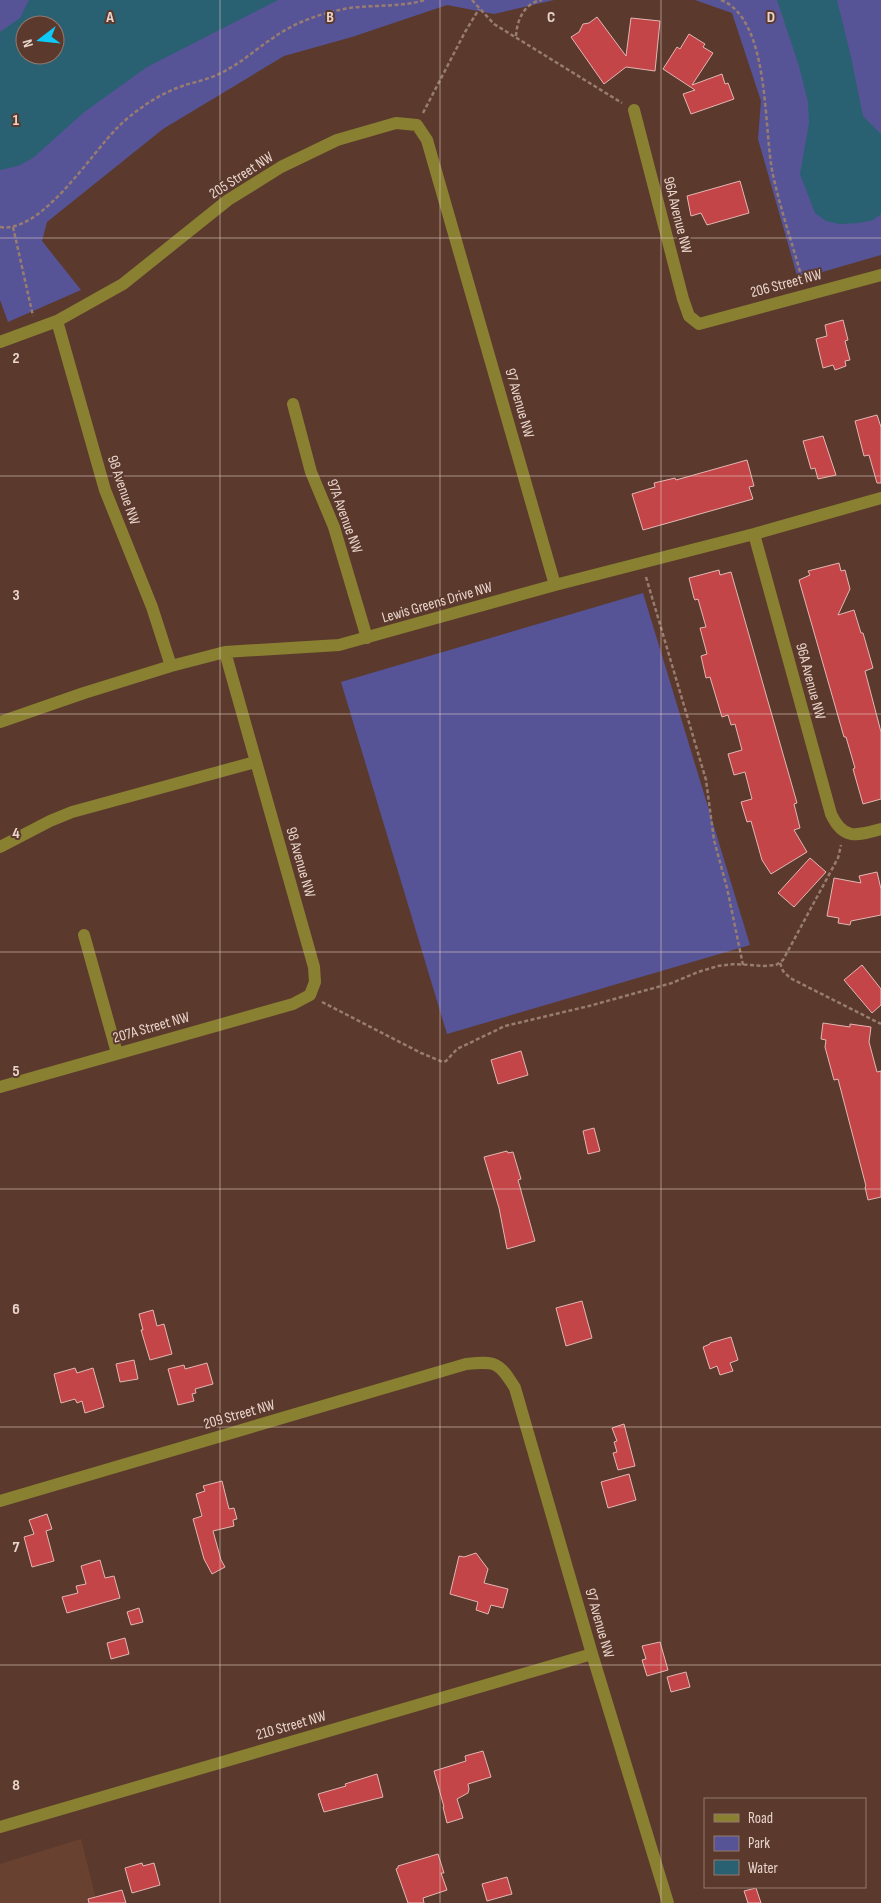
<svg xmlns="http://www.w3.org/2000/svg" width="881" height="1903" font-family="'Sofia Sans Condensed',sans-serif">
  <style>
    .built { fill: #694130 }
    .green { fill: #565497; fill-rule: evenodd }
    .water { fill: #296072; fill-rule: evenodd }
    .building { fill: #c34547; stroke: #e3b6b3 }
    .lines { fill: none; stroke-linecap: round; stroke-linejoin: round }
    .path { stroke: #987c70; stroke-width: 2.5; stroke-dasharray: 4 2.5; stroke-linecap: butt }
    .minor { stroke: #898032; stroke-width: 12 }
    .grid { fill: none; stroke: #ead5cc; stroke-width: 1; stroke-opacity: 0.55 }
    .labels { text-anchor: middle; stroke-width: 4; stroke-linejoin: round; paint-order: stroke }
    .street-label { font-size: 15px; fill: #ead5cc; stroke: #5b3a2d }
    .grid-label { font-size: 16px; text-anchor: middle; font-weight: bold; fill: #ead5cc; stroke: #5b3a2d; stroke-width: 4; stroke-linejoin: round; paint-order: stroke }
  </style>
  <rect width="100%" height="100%" fill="#5b3a2d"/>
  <path class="built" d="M81,1839l16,64h-97v-39z"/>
  <path class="green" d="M0,0h554l-60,14 -47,-9 -95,32 -68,19 -121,73 -116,93 -5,19 39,49 -73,32 -8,-22zM25,25h30v30h-30z
    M695,0h186v255l-83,24 -40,-140 3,-38 -29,-88z
    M643,593l107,352 -303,89 -106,-352z"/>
  <path class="water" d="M29,0h249l-131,67 -64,46 -50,45 -15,8 -18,4v-138l20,-14zM25,25h30v30h-30z
    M777,0h60l14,57 12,59 18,18v80l-8,6 -14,3 -20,1 -13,-3 -11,-8 -15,-39 9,-51 -1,-21 -9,-36z"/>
  <path class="building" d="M597,17l29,39 5,-38 29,3 -5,50 -29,-4 -22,17 -33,-47 8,-5 4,-8 6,-1z
    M689,34l16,10 -2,3 10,6 -21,32 30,-11 3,10 3,-1 6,16 -43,15 -8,-20 12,-4 -32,-21 14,-22 3,2z
    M740,181l9,32 -42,12 -6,-12 -10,3 -4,-20z
    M843,320l5,20 -3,1 5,19 -5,1 1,5 -11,4 -2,-5 -10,3 -7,-29 11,-3 -2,-11z
    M877,415l4,12v56h-4l-8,-28 -5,1 -9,-35z
    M823,436l13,39 -18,4 -3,-11 -4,1 -8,-28z
    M747,460l7,26 -5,1 4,12 -110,31 -11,-36 23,-7 -1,-4 21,-5 1,2z
    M839,563l2,8 4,-1 5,19 -12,26 16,-5 7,23h2l10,35 -8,3 16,61v67l-18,5 -10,-35 2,-1 -9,-31h-2l-45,-157 11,-5 -2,-4z
    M719,570l1,5 11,-3 66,231 -3,1 6,24 -6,2 13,22 -36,22 -9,-14 -11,-39 -4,1 -6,-20 11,-3 -7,-27 -11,3 -6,-21 14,-4 -7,-26 -4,1 -3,-10 -6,2 -12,-40 -4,1 -5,-22 6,-2 -7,-26 6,-1 -8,-28 -3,1 -1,-2 -5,-20z
    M810,858l16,14 -32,35 -16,-14z
    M877,872l4,17v26l-30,6 -1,4 -12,-2 1,-5 -12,-2 7,-38 27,5 -2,-7z
    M862,965l19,24v16l-9,8 -28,-33z
    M823,1023l27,4v-3l21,3 -2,15 8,30 4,-1v126l-13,3 -3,-13 1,-1 -28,-107 -4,1 -9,-33 1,-7 -5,-1z
    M521,1051l7,24 -30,9 -7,-24z
    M594,1128l6,23 -12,3 -5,-23z
    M507,1151l1,2 5,-1 8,27 -3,1 17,61 -28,8 -8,-41 -15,-51z
    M582,1301l10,37 -26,8 -10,-38z
    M153,1310l4,16 7,-2 8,30 -22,6 -9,-30h2l-4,-16z
    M731,1337l7,23 -8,3 3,8 -13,4 -3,-9 -7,3 -7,-22 7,-3v-1z
    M134,1360l4,19 -18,3 -4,-18z
    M207,1363l6,21 -18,5 1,4 -4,1 2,7 -16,4 -10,-36 16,-4 1,4z
    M75,1368l2,5 16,-5 11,39 -19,6 -3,-12 -5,2 -2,-4 -14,4 -7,-29z
    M624,1424l11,42 -17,4 -5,-17 4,-1 -3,-10 3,-1 -5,-13z
    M629,1474l7,26 -28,8 -7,-26z
    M222,1481l7,28 5,-1 3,11 -4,1 1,6 -21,5 8,29 4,7 -13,7 -8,-15 -11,-40 9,-3 -6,-22 9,-3 -2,-5z
    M47,1514l5,15 -6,2 8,30 -22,6 -8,-30 10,-3 -5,-14z
    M476,1553l12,16 -4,14 24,6 -5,19 -12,-3 -3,9 -12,-4 2,-8 -28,-8 9,-38 5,1z
    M100,1560l5,18 9,-2 6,22 -53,15 -5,-16 16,-4 -2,-7 10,-2 -5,-18z
    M139,1608l4,14 -12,3 -4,-13z
    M125,1638l4,16 -18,5 -4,-16z
    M660,1642l8,28 -21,6 -5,-16 4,-1 -4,-13z
    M686,1672l4,15 -19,5 -4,-15z
    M483,1751l8,26 -23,7 1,5 -1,4 -11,6 6,19 -16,5 -4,-16h1l-10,-36 32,-10 -1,-5z
    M377,1774l6,23 -59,15 -6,-18 28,-8 -1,-2z
    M438,1854l6,19h-3l6,17 -24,8 1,5h-16l-12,-34 2,-1v-2z
    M142,1863l1,3 11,-3 6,22 -28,8 -7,-25z
    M507,1877l5,17 -25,7 -5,-17z
    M756,1888l5,15h-13l-4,-12z
    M122,1890l4,13h-37l-1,-4z"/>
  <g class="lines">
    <path class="path" d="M472,0l22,24 128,79
      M721,0c50,20 42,130 52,175 8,36 20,71 30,107
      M516,36c1,-16 8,-33 26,-36
      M423,113l42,-81 14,-23
      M0,227c41,7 91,-73 117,-99 16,-16 39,-32 60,-40 15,-6 32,-8 46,-16 18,-9 33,-23 50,-34 18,-13 40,-22 62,-27 29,-8 60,-2 90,-11
      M13,227l20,89
      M646,577l60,203 8,60 13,48 16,77
      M780,963l3,8 7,7 91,46
      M322,1002l99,51 22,9 3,-1 11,-12 48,-23 84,-20 83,-23 26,-11 20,-6 17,-2 30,2 11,-1 7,-5 55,-102 3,-13"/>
    <path class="minor" d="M634,110l49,189 6,17 10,8 182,-49
      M57,321l48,169 47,117 19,59
      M0,342l57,-21 66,-37 105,-84 53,-33 56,-27 59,-17 21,2 10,15 128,445
      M293,404l18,68 23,55 33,111
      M754,534l77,280c12,26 25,22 50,15
      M0,722l84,-29 87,-27 54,-14 114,-7 216,-60 199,-51 127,-36
      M0,847l50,-26 22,-9 183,-50
      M84,935l33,118
      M0,1087l293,-83 17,-9 5,-13 -1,-15 -89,-315
      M0,1501l466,-137c30,-3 33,-2 49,24l77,266 76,249
      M0,1827l592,-173"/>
  </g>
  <path class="grid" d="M220,0v1903M440,0v1903M661,0v1903M0,238h881M0,476h881M0,714h881M0,952h881M0,1189h881M0,1427h881M0,1665h881"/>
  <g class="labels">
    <g class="street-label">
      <text transform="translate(241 175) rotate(-33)" y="5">205 Street NW</text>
      <text transform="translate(678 215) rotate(76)" y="5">96A Avenue NW</text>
      <text transform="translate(786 283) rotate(-15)" y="5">206 Street NW</text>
      <text transform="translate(520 403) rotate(74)" y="5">97 Avenue NW</text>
      <text transform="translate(124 490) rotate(71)" y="5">98 Avenue NW</text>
      <text transform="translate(345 516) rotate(70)" y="5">97A Avenue NW</text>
      <text transform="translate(437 602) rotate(-16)" y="5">Lewis Greens Drive NW</text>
      <text transform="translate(811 681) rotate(75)" y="5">96A Avenue NW</text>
      <text transform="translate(301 862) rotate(74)" y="5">98 Avenue NW</text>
      <text transform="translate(151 1027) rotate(-16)" y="5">207A Street NW</text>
      <text transform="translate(239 1414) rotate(-16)" y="5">209 Street NW</text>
      <text transform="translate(600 1623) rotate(74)" y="5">97 Avenue NW</text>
      <text transform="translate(291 1725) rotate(-16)" y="5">210 Street NW</text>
    </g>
  </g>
  <g class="grid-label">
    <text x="110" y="22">A</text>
    <text x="330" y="22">B</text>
    <text x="551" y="22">C</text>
    <text x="771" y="22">D</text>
    <text x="16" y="125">1</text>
    <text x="16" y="363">2</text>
    <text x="16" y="600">3</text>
    <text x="16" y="838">4</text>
    <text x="16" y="1076">5</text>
    <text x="16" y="1314">6</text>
    <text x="16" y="1552">7</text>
    <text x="16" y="1790">8</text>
  </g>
  <rect x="704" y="1798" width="162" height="90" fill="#5b3a2d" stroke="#94786d"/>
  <rect x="714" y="1814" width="25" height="8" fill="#898032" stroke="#94786d"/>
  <text x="748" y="1823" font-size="15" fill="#ead5cc">Road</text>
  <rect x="714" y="1836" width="25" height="15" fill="#565497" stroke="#94786d"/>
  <text x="748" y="1848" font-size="15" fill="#ead5cc">Park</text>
  <rect x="714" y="1860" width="25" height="15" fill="#296072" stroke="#94786d"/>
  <text x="748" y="1873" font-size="15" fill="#ead5cc">Water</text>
  <g transform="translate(40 40) rotate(254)"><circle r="24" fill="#5b3a2d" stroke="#94786d"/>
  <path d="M0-4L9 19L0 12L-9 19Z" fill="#0dcafa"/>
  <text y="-8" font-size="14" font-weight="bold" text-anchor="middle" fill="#ead5cc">N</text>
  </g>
</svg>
